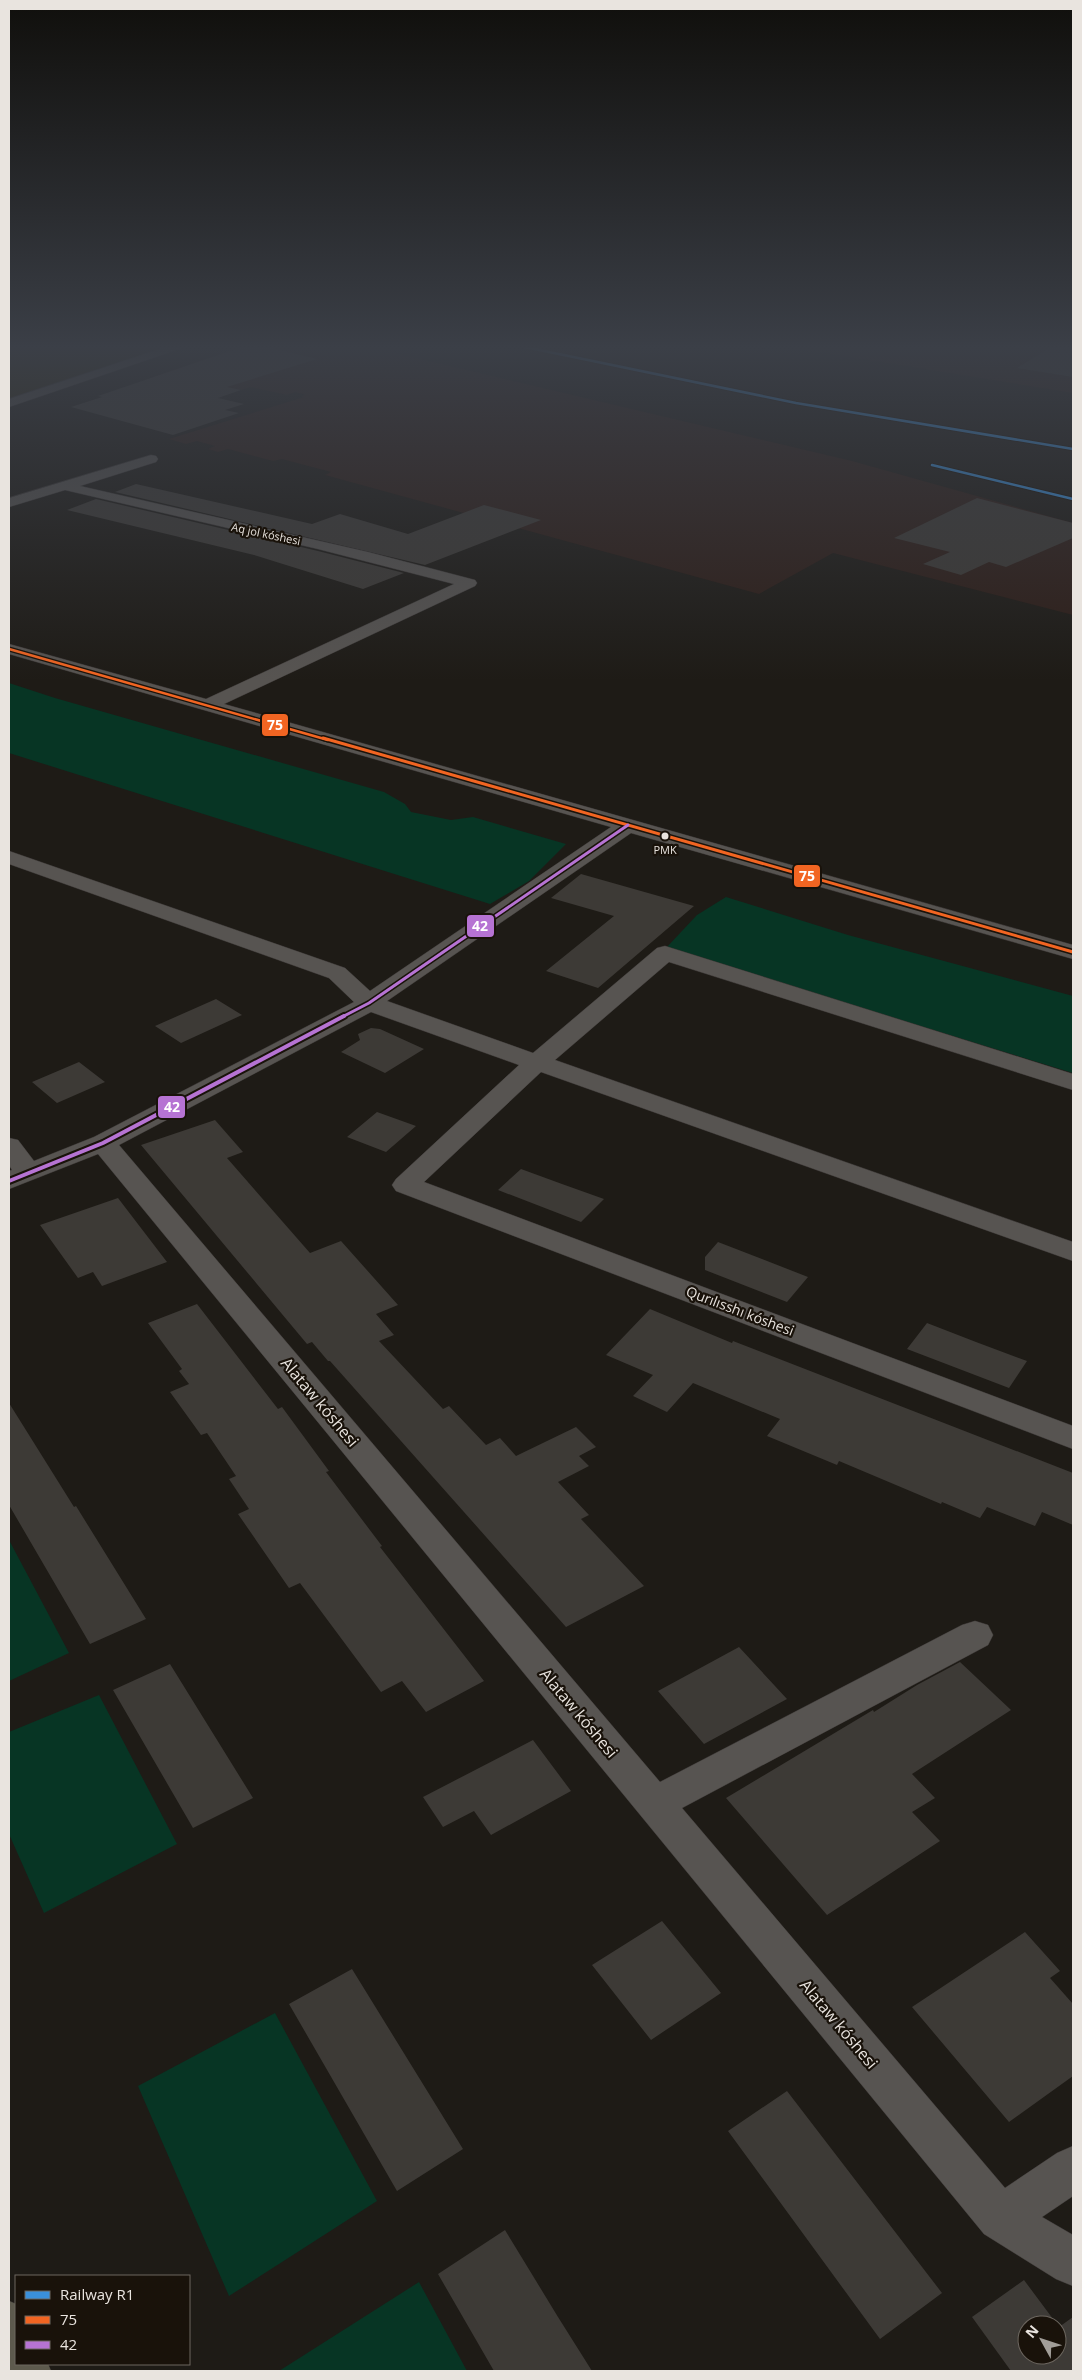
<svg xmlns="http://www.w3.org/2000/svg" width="1082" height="2380" font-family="'Open Sans',sans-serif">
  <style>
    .industrial { fill: #2e1e18 }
    .green { fill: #073524 }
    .sand { fill: #292205 }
    .building { fill: #3d3a36; fill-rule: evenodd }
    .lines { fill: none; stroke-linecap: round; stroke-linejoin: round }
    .minor-casing { stroke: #393533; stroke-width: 1 }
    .highway-casing { stroke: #393533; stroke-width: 1 }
    .minor { fill: #575451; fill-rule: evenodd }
    .highway { fill: #5d5a4d; fill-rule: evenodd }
    .bus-1-far1-casing { stroke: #19120a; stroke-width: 5 }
    .bus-1-casing { stroke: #19120a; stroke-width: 6 }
    .bus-2-far1-casing { stroke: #19120a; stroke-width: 6 }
    .bus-2-casing { stroke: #19120a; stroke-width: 8 }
    .bus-1-far1 { stroke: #f26522; stroke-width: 2.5 }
    .bus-1 { stroke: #f26522; stroke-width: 3 }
    .bus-2-far1 { stroke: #b673d3; stroke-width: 3 }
    .bus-2 { stroke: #b673d3; stroke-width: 4 }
    .rail-1-casing { stroke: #19120a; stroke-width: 4.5 }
    .rail-1 { stroke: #3a90db; stroke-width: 2.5 }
    .bus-dot { fill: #e9e4df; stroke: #19120a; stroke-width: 2 }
    .labels { text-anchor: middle; stroke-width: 4.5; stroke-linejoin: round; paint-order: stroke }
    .far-street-label { font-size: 11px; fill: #e9e4df; stroke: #19120a }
    .far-bus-label { font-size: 11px; fill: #e9e4df; stroke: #19120a }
    .street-label { font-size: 14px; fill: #e9e4df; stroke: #19120a }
    .near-street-label { font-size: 16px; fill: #e9e4df; stroke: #19120a }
    .line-badge { stroke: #19120a; stroke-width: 2 }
    .badge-label { font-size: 14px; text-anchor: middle; font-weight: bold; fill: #fff }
  </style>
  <rect width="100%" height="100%" fill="#1e1b16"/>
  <path class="industrial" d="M239,347h171l-20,5 462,109 221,62v92l-240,-62 -74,41 -434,-119 6,-3 -49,-13 -9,2 -45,-12 -10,3 -10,-3 7,-3 -18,-5 -11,3 -17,-5 135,-42 -3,-1 5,-1 -11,-3 -8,3 -36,-8 -10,3 -96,-10z
    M788,347h285v46z"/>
  <path class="green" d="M9,683l46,15 329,94 21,12 6,8 40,8 22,-3 93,27 -37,37 -39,23 -481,-151z
    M726,897l122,38 225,61v77l-407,-125 31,-33z
    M9,1540l60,113 -60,28z
    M99,1695l78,149 -133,69 -35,-79v-102z
    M275,2013l102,188 -148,95 -91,-210z
    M419,2282l48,89h-188z"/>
  <path class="sand" d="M9,347h158l-158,52z"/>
  <path class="building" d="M242,347h25l50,12 -90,28 14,3 -23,8 26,6 -19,6 14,3 -66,22 -102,-28 31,-10 -4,-1z
    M1051,347h22v30l-56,-9z
    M136,484l176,40 28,-10 68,20 76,-29 57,15 -116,45 -310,-73z
    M977,498l96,25v15l-67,29 -17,-5 -28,13 -38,-11 27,-12 -56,-14z
    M96,499l222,52 86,22 -41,16 -109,-34 -187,-45z
    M581,874l113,32 -96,82 -52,-17 68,-55 -63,-18z
    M216,999l26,16 -61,28 -26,-17z
    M371,1028l9,1 44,20 -39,24 -44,-21 19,-12 -2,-6z
    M79,1062l26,20 -48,21 -25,-21z
    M377,1112l39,14 -30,26 -39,-15z
    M215,1120l28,32 -16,6 83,95 31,-12 57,64 -22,9 18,21 -15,6 64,68 6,-3 37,39 14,-7 16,18 60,-29 20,20 -17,9 10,10 -31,16 31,33 -8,4 63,67 -78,41 -236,-266h-2l-16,-19 -5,2 -166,-199z
    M521,1169l41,15 42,15 -23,23 -83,-32z
    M118,1198l49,64 -65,24 -9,-14 -15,6 -38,-53z
    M718,1242l44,17 46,18 -21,25 -82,-32v-13z
    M197,1304l81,105 4,-2 47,64 -3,1 56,74 -2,1 104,134 -58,31 -24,-31 -21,11 -81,-109 -11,5 -51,-74 11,-5 -20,-30 7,-3 -29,-43 -6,2 -31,-43 19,-8 -10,-13 3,-2 -34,-46z
    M650,1309l82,34 1,-2 340,132v52l-31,-13 -7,14 -48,-19 -7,11 -38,-16 -1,2 -102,-43 -2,4 -70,-29 13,-17 -87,-36 -26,29 -34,-16 20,-21 -47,-20z
    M927,1323l49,19 51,19 -18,27 -102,-39z
    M9,1403l65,104 2,-1 70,113 -56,25 -81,-139z
    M739,1647l48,52 -83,45 -46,-53z
    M960,1662l51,48 -99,64 23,24 -23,14 28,29 -113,74 -101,-117 147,-88 1,2 43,-27z
    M170,1664l83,134 -60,30 -80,-138z
    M533,1740l38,51 -80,44 -17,-24 -31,16 -20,-30z
    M662,1921l59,72 -70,47 -59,-75z
    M1025,1932l35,39 -10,7 23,26v72l-64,46 -97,-115z
    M352,1969l111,180 -66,42 -108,-187z
    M787,2091l155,202 -62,46 -152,-208z
    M505,2230l53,87 34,54h-98l-56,-97z
    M1024,2280l35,47 14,-10v54h-62l-39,-54zM1027,2325h30v30h-30z"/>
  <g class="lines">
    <g class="minor-casing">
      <path id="minor" d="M166,347h19l-176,60v-8z
        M151,455l5,1 2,3 -2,3 -76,24 288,66 107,28 2,3 -2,3 -251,118 849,241v14l-442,-126 -244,168 146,52 124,-105 8,-2 408,128v16l-404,-128 -114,98 518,182v19l-532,-189 -117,110 649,244v23l-677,-258 -4,-6 4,-6 123,-114 -148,-53 -252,133 541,637 302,-157 13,-4 13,4 5,10 -5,10 -306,163 323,380 52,-35 16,-7v50l-31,21 31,18v51l-17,-7 -72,-45 -886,-1080 -89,35v-18l3,-1 -3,-5v-27l9,2 16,21 60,-24 260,-135 -25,-24 -320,-114v-13l336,117 25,23 241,-164 -602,-173v-10l197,55 248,-115 -136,-35 -253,-59 -56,17v-9z"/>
    </g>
    <g class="highway-casing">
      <path id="highway" d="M9,2301l7,3v60h32l3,7h-42z"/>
    </g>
    <use href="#minor" class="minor"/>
    <use href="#highway" class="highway"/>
    <g class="bus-1-far1-casing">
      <path id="bus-1-far1" d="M9,649l319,91"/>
    </g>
    <g class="bus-1-casing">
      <path id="bus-1" d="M323,738l750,214"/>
    </g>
    <g class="bus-2-far1-casing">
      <path id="bus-2-far1" d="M342,1017l27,-14 259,-178"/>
    </g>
    <g class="bus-2-casing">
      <path id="bus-2" d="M9,1181l94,-38 241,-127"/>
    </g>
    <use href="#bus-1-far1" class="bus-1-far1"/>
    <use href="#bus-1" class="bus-1"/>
    <use href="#bus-2-far1" class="bus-2-far1"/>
    <use href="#bus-2" class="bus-2"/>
    <g class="rail-1-casing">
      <path id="rail-1" d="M525,347l271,56 277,46
        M932,465l141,34"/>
    </g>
    <use href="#rail-1" class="rail-1"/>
  </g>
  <linearGradient id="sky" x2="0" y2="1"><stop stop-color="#100f0c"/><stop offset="0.51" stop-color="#3b3f47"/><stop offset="1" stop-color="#3b3f47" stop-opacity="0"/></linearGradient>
  <rect width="1082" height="681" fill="url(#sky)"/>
  <circle class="bus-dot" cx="665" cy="836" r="4.5"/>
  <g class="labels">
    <g class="far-street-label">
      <text transform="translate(266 534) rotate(12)" y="4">Aq jol kóshesi</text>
    </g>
    <g class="far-bus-label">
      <text x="665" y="854">PMK</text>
    </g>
    <g class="street-label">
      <text transform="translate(740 1311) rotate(21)" y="5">Qurılısshı kóshesi</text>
    </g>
    <g class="near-street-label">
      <text transform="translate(320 1402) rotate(50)" y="6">Alataw kóshesi</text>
      <text transform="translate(579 1713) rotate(50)" y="6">Alataw kóshesi</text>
      <text transform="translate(839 2024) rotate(50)" y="6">Alataw kóshesi</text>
    </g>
  </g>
  <g class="line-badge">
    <rect x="261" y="713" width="28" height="24" rx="5" fill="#f26522"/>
    <rect x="793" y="864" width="28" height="24" rx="5" fill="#f26522"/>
    <rect x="466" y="914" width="29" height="24" rx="5" fill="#b673d3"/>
    <rect x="157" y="1095" width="29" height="24" rx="5" fill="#b673d3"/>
  </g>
  <g class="badge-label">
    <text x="275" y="730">75</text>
    <text x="807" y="881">75</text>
    <text x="480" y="931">42</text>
    <text x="172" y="1112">42</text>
  </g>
  <rect width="1082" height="2380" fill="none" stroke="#e9e4df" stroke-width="20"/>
  <rect x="15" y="2275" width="175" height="90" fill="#19120a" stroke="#6c665f"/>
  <rect x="25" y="2291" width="25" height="8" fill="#3a90db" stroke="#6c665f"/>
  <text x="60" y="2300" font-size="15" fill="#e9e4df">Railway R1</text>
  <rect x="25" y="2316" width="25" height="8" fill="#f26522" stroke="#6c665f"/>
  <text x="60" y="2325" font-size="15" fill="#e9e4df">75</text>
  <rect x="25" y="2341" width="25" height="8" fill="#b673d3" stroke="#6c665f"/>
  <text x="60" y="2350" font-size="15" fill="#e9e4df">42</text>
  <g transform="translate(1042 2340) rotate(310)"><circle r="24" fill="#19120a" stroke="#6c665f"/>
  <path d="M0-4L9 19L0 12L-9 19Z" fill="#a29e99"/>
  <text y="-8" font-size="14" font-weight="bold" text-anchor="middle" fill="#e9e4df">N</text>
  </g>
</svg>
